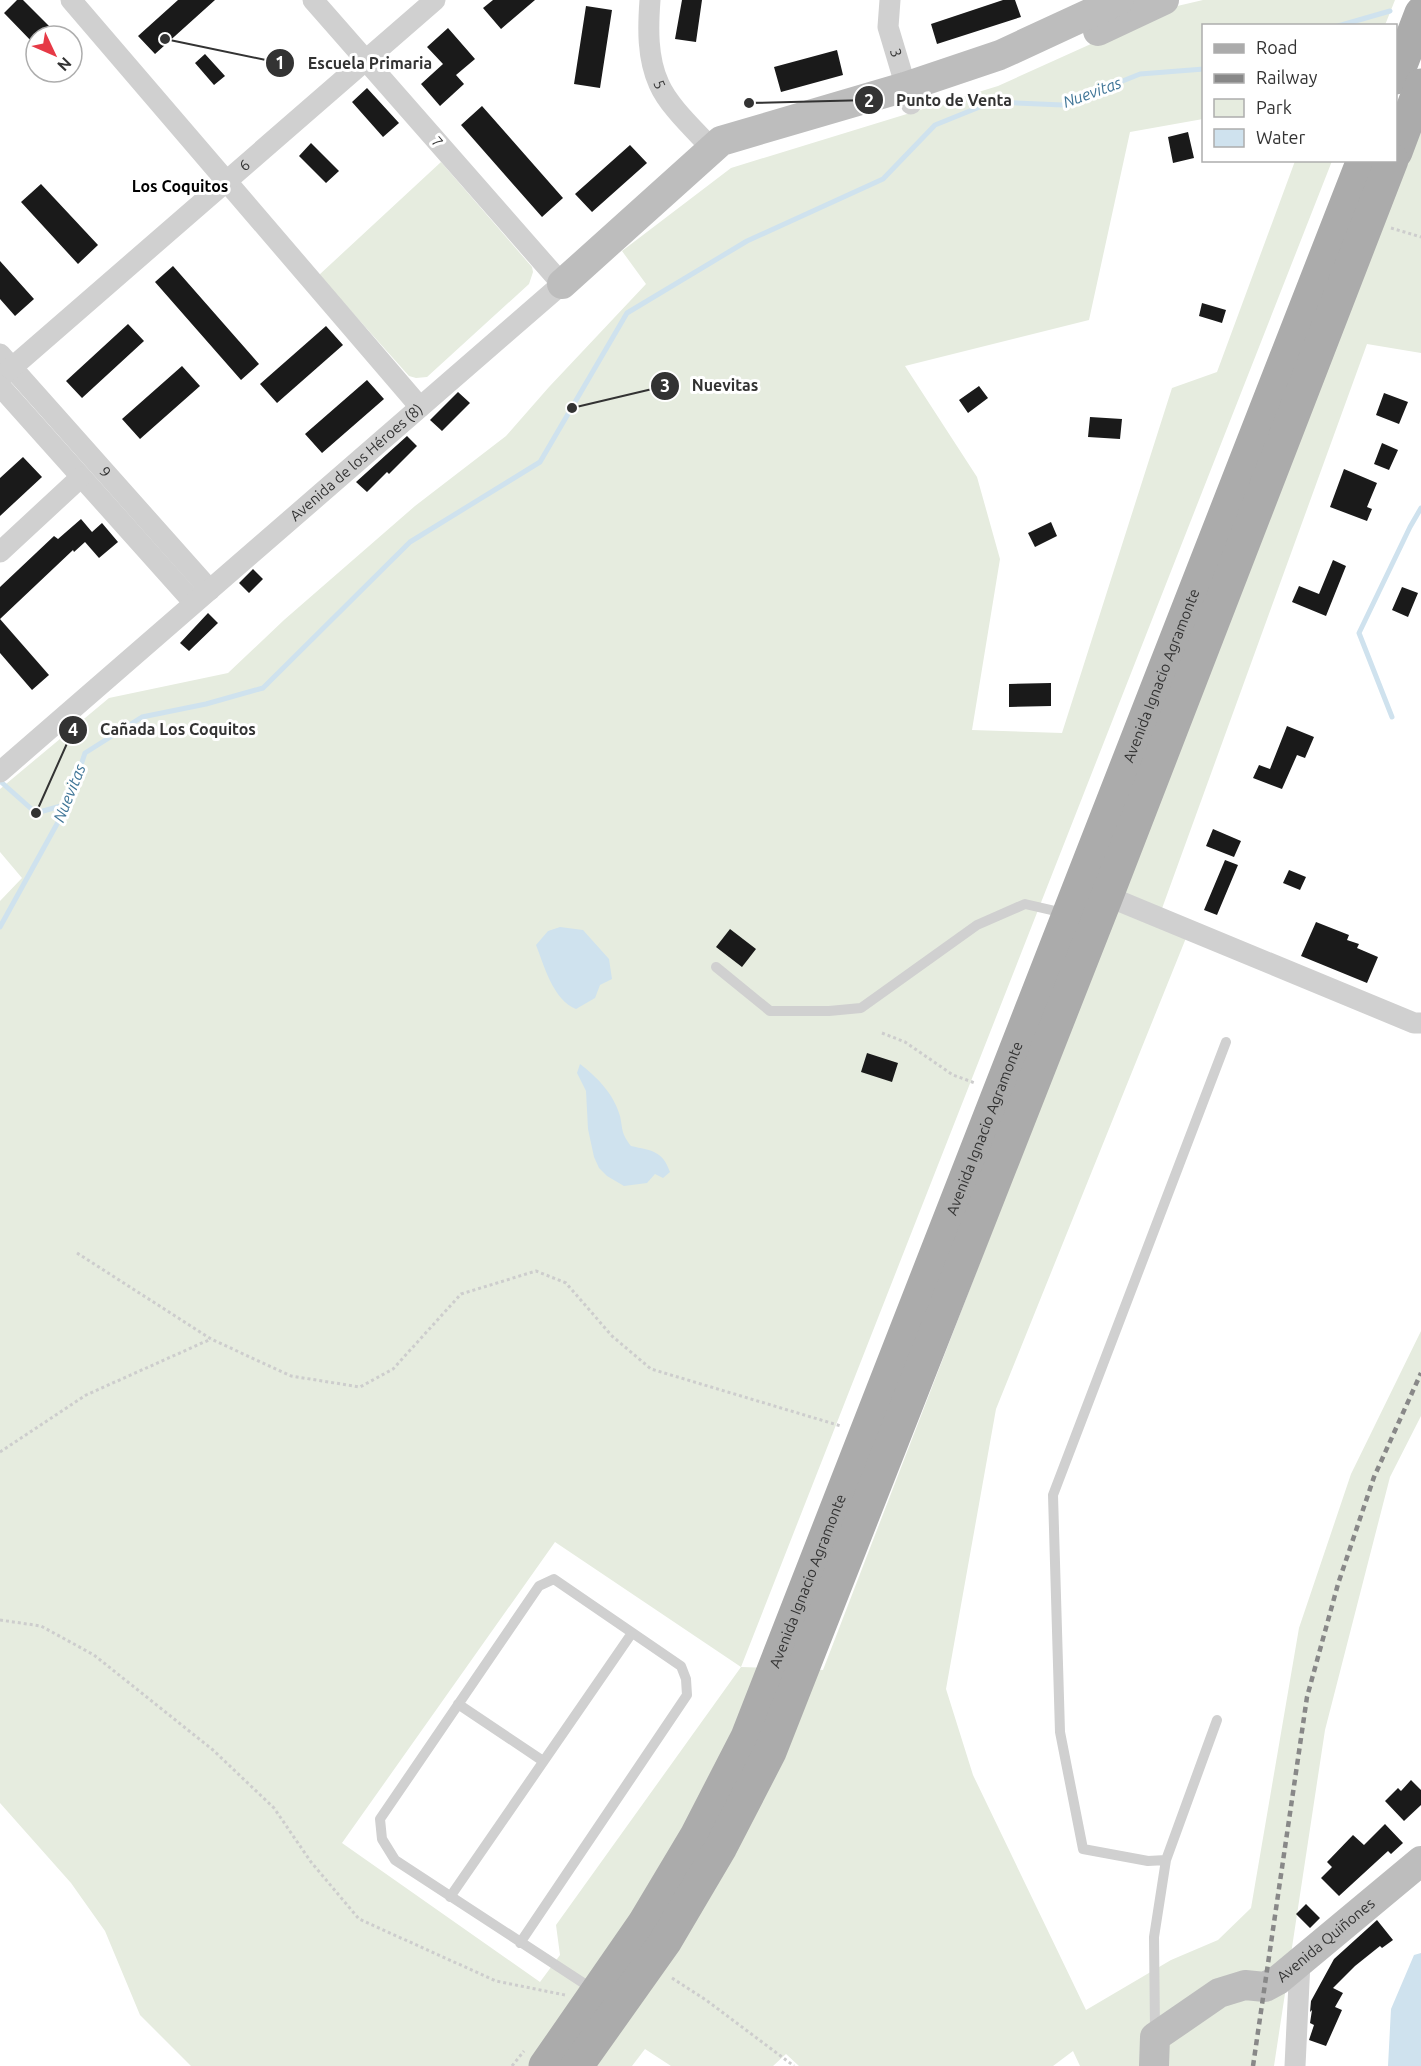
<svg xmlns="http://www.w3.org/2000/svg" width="1421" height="2066" font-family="Ubuntu,sans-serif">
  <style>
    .green { fill: #e6ecdf; fill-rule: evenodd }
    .water { fill: #cfe2ee }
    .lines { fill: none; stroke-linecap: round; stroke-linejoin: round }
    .stream { stroke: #cfe2ee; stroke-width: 5 }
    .building { fill: #1a1a1a }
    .path { stroke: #cdcdcd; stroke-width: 3; stroke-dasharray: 3 3; stroke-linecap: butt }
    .lane { stroke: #d0d0d0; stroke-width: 10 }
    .street { stroke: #d0d0d0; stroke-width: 21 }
    .secondary { stroke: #bdbdbd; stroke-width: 30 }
    .primary { stroke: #ababab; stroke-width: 33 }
    .rail { stroke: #888; stroke-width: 4.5; stroke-dasharray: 6 4.5; stroke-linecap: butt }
    .labels { text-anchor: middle; stroke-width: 6; stroke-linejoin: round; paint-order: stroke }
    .street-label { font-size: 15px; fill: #333; stroke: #fff }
    .water-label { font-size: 16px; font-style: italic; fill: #3f7597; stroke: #fff }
    .neighbourhood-label { font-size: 16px; font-weight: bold; fill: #000; stroke: #fff }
    .leader { fill: none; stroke: #333; stroke-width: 2 }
    .callout-dot { fill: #333; stroke: #fff; stroke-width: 2 }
    .mark-label { font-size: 18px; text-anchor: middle; font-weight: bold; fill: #fff }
    .callout-label { font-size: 16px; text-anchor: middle; font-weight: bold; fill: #333; stroke: #fff; stroke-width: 6; stroke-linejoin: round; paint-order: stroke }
  </style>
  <rect width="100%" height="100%" fill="#fff"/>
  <path class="green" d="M1203,0h192l-10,25 -181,1 -1,93 -73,13 -41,188 -184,46 72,111 23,82 -28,171 90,3 110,-345 45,-16 78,-211h37l-591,1506 82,3 598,-1552v235l-54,-9 -211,581 30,13 -190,471 -50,280 27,86 113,235 85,-50 47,-20 33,-32 48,-280 52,-154 70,-143v85l-31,61 -65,253 -51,336h-194l-7,-15 -20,15h-254l-13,-12 -13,12h-102l-26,-17 -13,17h-441l-51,-51 -35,-84 -34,-48 -71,-80v-902l22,-23 -22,-26v-63l109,-91 119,-25 56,-53 131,-114 91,-70 43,-49 97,-103 -24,-33 109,-83 267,-82 175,-79zM555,1542l186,125 -185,258 4,30 -20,27 -198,-139z
    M441,162l91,105 1,5 -4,12 -102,93 -11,1 -7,-2 -90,-101z"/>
  <path class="water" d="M560,927l23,3 26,29 3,20 -12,6 -5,13 -19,11c-23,-9 -32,-44 -40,-64l12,-14z
    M580,1064c17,13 34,30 40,52 3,14 1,17 11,30 21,5 31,4 39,26l-7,6 -8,-4 -8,9 -23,3 -17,-10 -8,-8 -5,-11 -6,-28 -2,-38 -9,-18z
    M1421,1953v113h-33l3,-57 23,-54z"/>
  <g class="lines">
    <path class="stream" d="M1338,26l52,-15
      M1392,717l-33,-84 51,-106 11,-19
      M0,781l36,32 32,-9
      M0,927l68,-123 17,-51 57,-36 64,-13 57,-16 147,-146 130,-80 87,-149 120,-72 136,-62 52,-54 57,-23 71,3 77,-31 64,-5"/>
  </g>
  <path class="building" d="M17,0h6l36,36h-23v10l-32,-33z
    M178,0h37l-60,54 -17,-18z
    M493,0h42l-34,29 -18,-21z
    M682,0h20l-6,42 -21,-3z
    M1003,0h12l6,17 -84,27 -6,-20z
    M586,6l26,4 -12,78 -26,-4z
    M448,28l27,31 -19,16 8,9 -24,22 -19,-22 22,-20 -16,-17z
    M837,50l6,25 -62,17 -7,-25z
    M205,54l20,22 -11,9 -19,-22z
    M367,88l32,35 -16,14 -31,-35z
    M482,106l81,92 -21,19 -81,-92z
    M1188,132l6,26 -21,5 -5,-26z
    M311,143l28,28 -13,12 -27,-27z
    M630,145l17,18 -55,49 -17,-18z
    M41,184l57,61 -20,19 -57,-62z
    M0,261l34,38 -19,17 -15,-17z
    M173,266l86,98 -18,16 -86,-98z
    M1202,303l24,7 -4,13 -23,-7z
    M128,324l16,17 -62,57 -16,-17z
    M326,326l17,19 -66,58 -17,-19z
    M182,366l18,20 -60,53 -18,-20z
    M367,380l17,19 -62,54 -17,-19z
    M979,386l9,12 -20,15 -9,-13z
    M458,392l12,11 -28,28 -12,-11z
    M1384,393l24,9 -9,22 -23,-9z
    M1090,417l32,2 -2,20 -32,-2z
    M407,436l10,10 -28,28 -2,-2 -20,20 -11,-10z
    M1382,443l16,7 -9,20 -15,-6z
    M23,457l19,20 -42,39v-38z
    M1344,469l33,14 -10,24 5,2 -5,12 -37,-14z
    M81,519l11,13 10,-9 16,19 -19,16 -14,-16 -11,10 -1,-2 -73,69v-32l54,-51 4,3z
    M1051,522l6,14 -22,11 -7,-14z
    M1333,560l13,6 -20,50 -34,-14 7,-16 20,8z
    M253,569l10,10 -14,14 -10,-10z
    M1402,587l16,6 -10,24 -16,-7z
    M208,613l10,10 -29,28 -9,-8z
    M0,619l49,56 -17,15 -32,-37z
    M1051,683v23l-42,1v-23z
    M1287,726l27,11 -9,21 -8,-3 -15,34 -29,-11 6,-13 11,4z
    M1213,829l28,12 -7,16 -28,-11z
    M1225,860l13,5 -21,50 -13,-5z
    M1289,870l17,7 -6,13 -17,-7z
    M1316,922l33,13 -2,5 12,4 -2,4 21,9 -11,26 -66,-27z
    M730,929l26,20 -14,18 -26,-20z
    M867,1053l31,10 -6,19 -31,-10z
    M1411,1780l10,10v15l-17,16 -19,-20 13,-13 3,3z
    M1385,1824l18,19 -12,11 -3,-3 -49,45 -18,-18 11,-11 -5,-5 26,-27 11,10z
    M1306,1904l14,14 -10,10 -14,-14z
    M1377,1920l16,20 -11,8 -2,-2 -25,20 -22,22 10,5 -8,14 7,3 -16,36 -17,-6 5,-15 -4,-2 2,-13 -2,2 1,-11 23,-42z"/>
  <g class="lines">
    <path class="path" d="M1391,228l30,9
      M882,1033l23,9 48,33 22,8
      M77,1253l134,86 80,37 69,11 33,-18 68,-75 75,-23 30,12 46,53 39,33 190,57
      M0,1452l86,-57 125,-56
      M0,1620l41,6 53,29 119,95 61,58 37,54 48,57 137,62 69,14
      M672,1978l34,22 88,66
      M512,2066l12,-15"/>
    <path class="lane" d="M716,967l54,44h59l32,-3 116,-83 48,-21 39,9
      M458,1704l85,57
      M1166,1860l-18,1 -65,-12 -23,-117 -7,-237 173,-453
      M450,1897l182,-264
      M520,1943l167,-248 -1,-16 -5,-13 -127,-87 -15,7 -159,233 2,20 13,21 199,130
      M1155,2031l-1,-94 12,-77 51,-140"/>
    <g class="street">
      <path d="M71,0l349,407"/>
      <path id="s1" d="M650,0c-2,27 -3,58 9,84 10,23 37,47 54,66"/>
      <path id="s2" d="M890,0l-2,27 23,77"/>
      <path id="s3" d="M0,354l210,236"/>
      <path id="s4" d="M0,378l435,-378"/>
      <path d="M0,386l194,217"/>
      <path d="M0,552l81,-75"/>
      <path id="s5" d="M0,772l562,-488 -249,-284"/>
      <path d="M1107,896l307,127h7"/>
      <path d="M1295,2066l5,-104"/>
    </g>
    <g class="secondary">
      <path d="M1098,31l66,-31"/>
      <path d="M562,284l159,-143 184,-54 95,-32 119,-55"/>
      <path id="s6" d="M1154,2066l1,-29 64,-44 26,-8 20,2 13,-7 143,-119"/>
    </g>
    <g class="primary">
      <path d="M1396,78l25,-65"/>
      <path d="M1396,152l25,-67"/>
      <path id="s7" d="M545,2066l99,-143 52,-87 51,-99 616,-1577"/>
      <path d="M577,2066l88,-124 56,-95 49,-95 337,-856 285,-736"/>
    </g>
    <path class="rail" d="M1253,2066l54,-369 31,-113 36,-107 47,-104"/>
  </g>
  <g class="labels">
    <g class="street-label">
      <text dy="5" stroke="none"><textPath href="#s2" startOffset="54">3</textPath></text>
      <text dy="5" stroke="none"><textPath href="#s1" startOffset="86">5</textPath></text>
      <text transform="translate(437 142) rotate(49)" y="5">7</text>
      <text dy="5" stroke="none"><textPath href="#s4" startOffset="324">6</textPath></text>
      <text dy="5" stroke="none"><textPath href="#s5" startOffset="472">Avenida de los Héroes (8)</textPath></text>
      <text dy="5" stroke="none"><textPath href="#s3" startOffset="158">9</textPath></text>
      <text dy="5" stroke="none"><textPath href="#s7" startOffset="1526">Avenida Ignacio Agramonte</textPath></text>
      <text dy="5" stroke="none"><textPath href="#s7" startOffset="1040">Avenida Ignacio Agramonte</textPath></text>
      <text dy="5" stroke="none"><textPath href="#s7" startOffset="554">Avenida Ignacio Agramonte</textPath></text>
      <text dy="5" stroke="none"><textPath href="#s6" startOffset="231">Avenida Quiñones</textPath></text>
    </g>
    <g class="water-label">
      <text transform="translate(1092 92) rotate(-20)" y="6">Nuevitas</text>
      <text transform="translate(69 793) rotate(-68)" y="6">Nuevitas</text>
    </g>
    <g class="neighbourhood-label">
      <text x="180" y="192">Los Coquitos</text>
    </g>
  </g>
  <path class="leader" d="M165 39L280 63M749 103L869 100M572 408L665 386M36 813L73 730"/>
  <g class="callout-dot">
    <circle cx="165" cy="39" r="6"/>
    <circle cx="749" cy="103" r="6"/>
    <circle cx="572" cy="408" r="6"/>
    <circle cx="36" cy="813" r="6"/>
    <circle cx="280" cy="63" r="15"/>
    <circle cx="869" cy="100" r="15"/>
    <circle cx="665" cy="386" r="15"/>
    <circle cx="73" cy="730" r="15"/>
  </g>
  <g class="mark-label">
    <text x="280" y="69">1</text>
    <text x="869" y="107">2</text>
    <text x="665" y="392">3</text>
    <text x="73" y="736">4</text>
  </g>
  <g class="callout-label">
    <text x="370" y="69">Escuela Primaria</text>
    <text x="954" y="106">Punto de Venta</text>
    <text x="725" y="391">Nuevitas</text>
    <text x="178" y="735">Cañada Los Coquitos</text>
  </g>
  <rect x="1202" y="24" width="195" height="138" fill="#ffffff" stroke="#adadad" stroke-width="1.5"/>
  <rect x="1214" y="44" width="30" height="9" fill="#ababab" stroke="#adadad" stroke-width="1.5"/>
  <text x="1256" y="54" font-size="18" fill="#333333">Road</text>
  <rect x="1214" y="74" width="30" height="9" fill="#888888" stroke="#adadad" stroke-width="1.5"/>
  <text x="1256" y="84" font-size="18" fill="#333333">Railway</text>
  <rect x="1214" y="99" width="30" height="18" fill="#e6ecdf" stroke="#adadad" stroke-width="1.5"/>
  <text x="1256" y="114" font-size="18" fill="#333333">Park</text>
  <rect x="1214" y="129" width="30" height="18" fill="#cfe2ee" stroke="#adadad" stroke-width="1.5"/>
  <text x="1256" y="144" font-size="18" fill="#333333">Water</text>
  <g transform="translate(54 54) rotate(134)"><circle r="28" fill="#ffffff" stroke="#adadad" stroke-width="1.5"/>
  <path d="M0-4.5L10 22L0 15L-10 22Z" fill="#e63946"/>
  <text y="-9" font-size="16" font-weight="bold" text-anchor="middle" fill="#333333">N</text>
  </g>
</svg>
